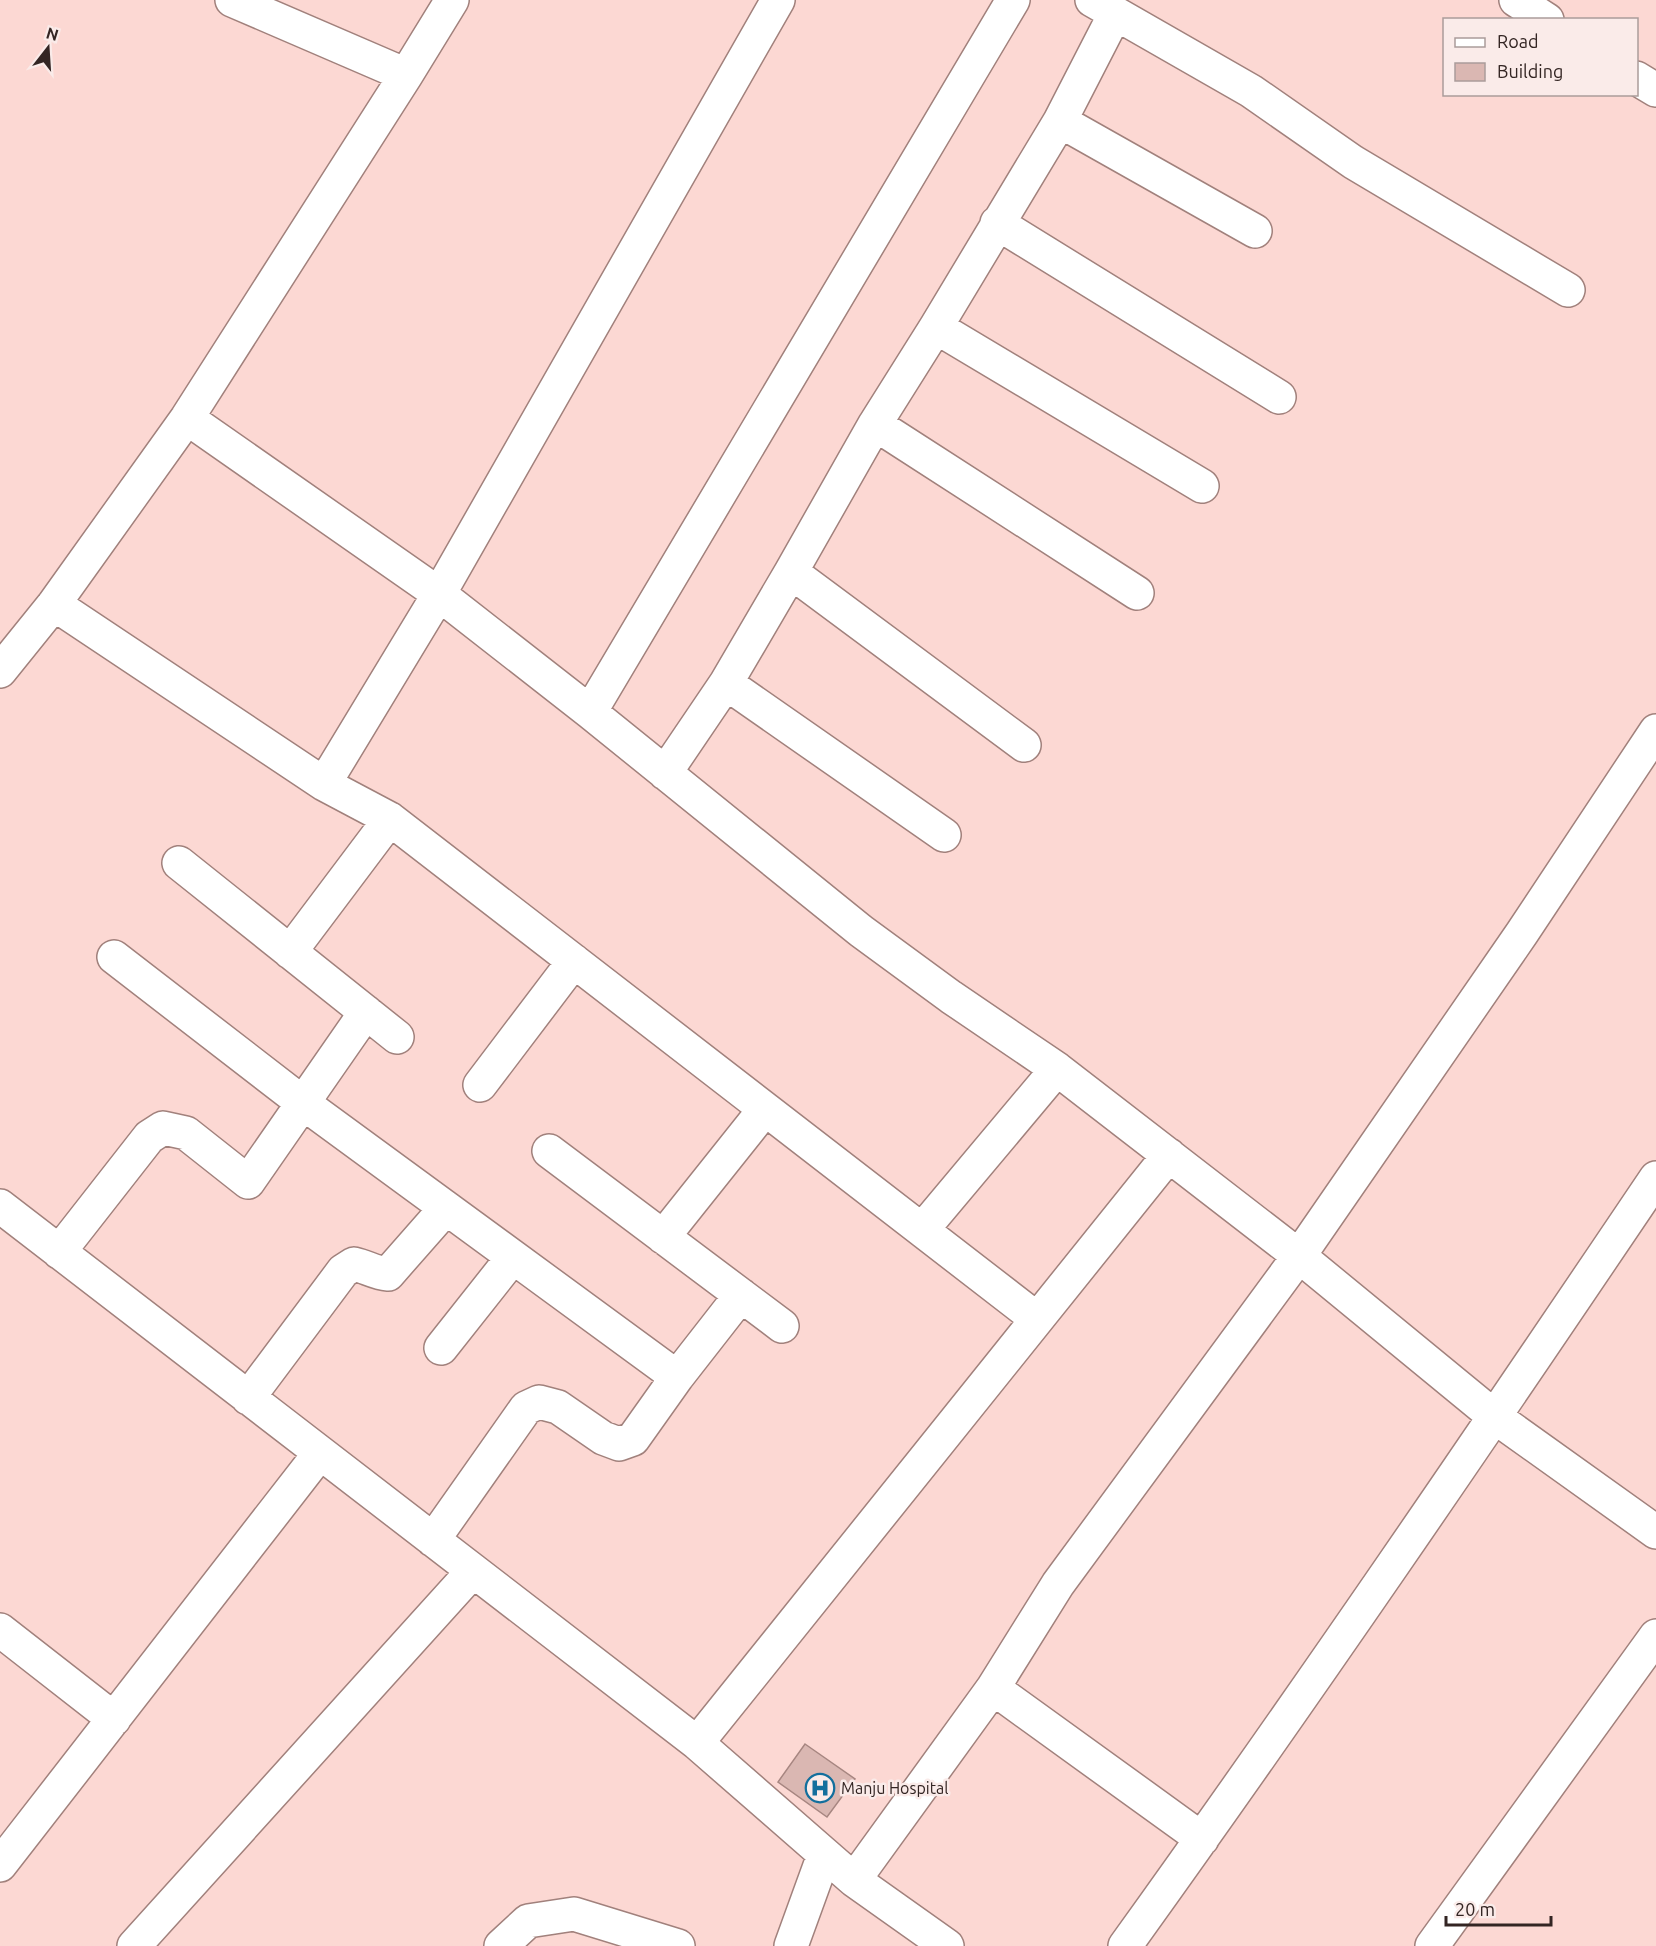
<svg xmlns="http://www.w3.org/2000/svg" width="1656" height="1946" font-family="Ubuntu,sans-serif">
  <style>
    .building { fill: #dab7b2; stroke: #a78681; stroke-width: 1.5 }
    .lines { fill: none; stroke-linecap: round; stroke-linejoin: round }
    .minor-casing { stroke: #a1817c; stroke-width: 36 }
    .minor { stroke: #fff; stroke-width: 33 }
    .labels { text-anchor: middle; stroke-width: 5; stroke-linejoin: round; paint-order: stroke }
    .poi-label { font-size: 16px; fill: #332523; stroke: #faebe9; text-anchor: start }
  </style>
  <rect width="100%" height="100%" fill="#fcd8d3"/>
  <path class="building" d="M805,1744l50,35 -28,38 -49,-35z"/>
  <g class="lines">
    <g class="minor-casing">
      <path id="minor" d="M232,0l174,75
        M1092,0l159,91 102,71 215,128
        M1516,0l31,20
        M1636,78l20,12
        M1060,121l195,110
        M997,223l282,174
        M936,327l266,159
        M187,418l252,176 151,118 271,219 90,66 106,72 242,187 196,161 161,115
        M875,424l262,169
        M791,572l233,173
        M54,604l270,180 66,35 647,500
        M0,671l54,-67 133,-186 219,-343 46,-75
        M726,683l218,152
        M590,712l423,-712
        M665,773l61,-90 65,-111 84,-148 61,-97 124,-206 55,-107
        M324,784l115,-190 339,-594
        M179,863l218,174
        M290,952l100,-133
        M114,957l189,146 374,274 64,-82
        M480,1085l94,-124
        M549,1151l233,175
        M0,1206l697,537 157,137 93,66
        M922,1230l135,-161
        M663,1237l102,-128
        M59,1252l90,-115 14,-9 23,5 62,49 118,-170
        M441,1348l72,-91
        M248,1398l95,-127 11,-7c13,3 21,9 34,10l58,-66
        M433,1540l93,-132 13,-6 19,5 45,31 16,6 14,-5 44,-62
        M0,1630l114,89
        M993,1688l209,151
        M697,1743l472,-588
        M0,1865l320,-412
        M854,1880l139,-192 65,-104 241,-328 223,-323 134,-202
        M134,1946l339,-375
        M501,1946l27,-25 46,-7 104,32
        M791,1946l33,-91
        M1125,1946c182,-253 357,-510 531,-768
        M1432,1946l224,-310"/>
    </g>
    <use href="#minor" class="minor"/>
  </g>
  <defs>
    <g id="hospital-ring" transform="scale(1.5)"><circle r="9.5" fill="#faebe9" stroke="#126f9d" stroke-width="1.5"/><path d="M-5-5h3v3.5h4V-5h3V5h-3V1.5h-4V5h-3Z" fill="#126f9d"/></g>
  </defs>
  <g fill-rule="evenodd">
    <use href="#hospital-ring" x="820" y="1788"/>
  </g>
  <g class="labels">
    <g class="poi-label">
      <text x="841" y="1794">Manju Hospital</text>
    </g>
  </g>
  <rect x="1443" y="18" width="195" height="78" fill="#faebe9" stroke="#aa9c9a" stroke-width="1.5"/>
  <rect x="1455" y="38" width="30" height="9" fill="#ffffff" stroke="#aa9c9a" stroke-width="1.5"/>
  <text x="1497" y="48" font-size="18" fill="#332523">Road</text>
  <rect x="1455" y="63" width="30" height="18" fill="#dab7b2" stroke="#aa9c9a" stroke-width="1.5"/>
  <text x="1497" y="78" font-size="18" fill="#332523">Building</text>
  <g transform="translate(48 48) rotate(17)" stroke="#faebe9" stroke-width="4.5" paint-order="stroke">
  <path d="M0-4.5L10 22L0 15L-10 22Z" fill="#332523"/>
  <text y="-9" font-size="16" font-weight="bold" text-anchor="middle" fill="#332523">N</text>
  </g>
  <path d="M1446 1916v9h105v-9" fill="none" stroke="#332523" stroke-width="3"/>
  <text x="1455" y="1916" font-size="18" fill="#332523" stroke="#faebe9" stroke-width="4.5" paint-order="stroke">20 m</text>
</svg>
